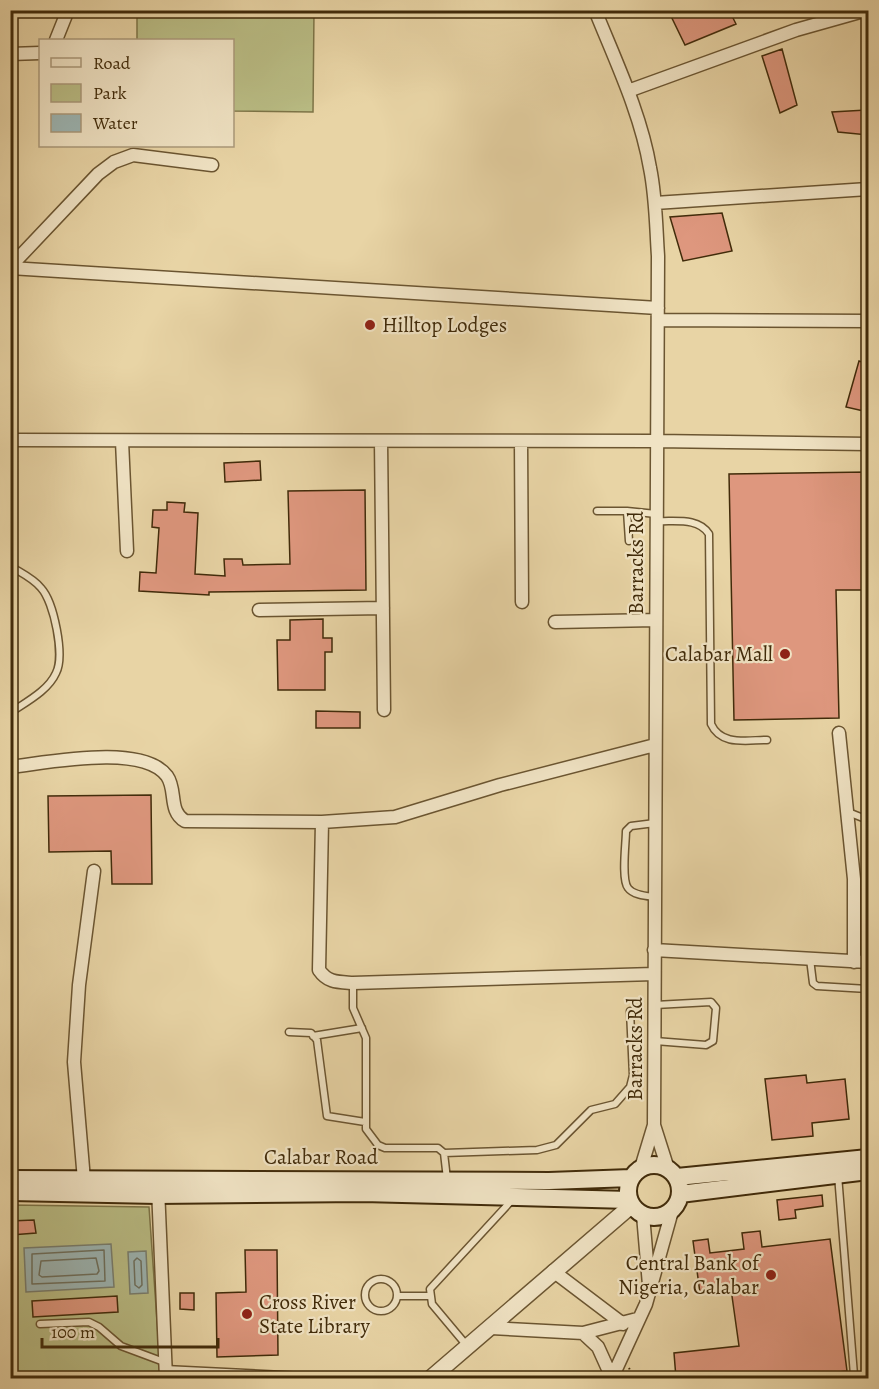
<svg xmlns="http://www.w3.org/2000/svg" width="879" height="1389" font-family="Alegreya,serif">
  <style>
    .green { fill: #b9bc84; stroke: #7d7447; stroke-width: 1.5 }
    .water { fill: #9cb5b3; stroke: #787e6f; stroke-width: 1.5 }
    .lines { fill: none; stroke-linecap: round; stroke-linejoin: round }
    .shore { stroke: #6e705e; stroke-width: 1.5 }
    .building { fill: #de977e; stroke: #412b0a; stroke-width: 1.5 }
    .service-casing { stroke: #6b5531; stroke-width: 9 }
    .minor-casing { stroke: #6b5531; stroke-width: 15 }
    .tertiary-casing { stroke: #6b5531; stroke-width: 18 }
    .secondary-casing { stroke: #412b0a; stroke-width: 20 }
    .path { stroke: #412b0a; stroke-width: 2; stroke-dasharray: 1.5 3; stroke-linecap: butt }
    .service { stroke: #f0e3c4; stroke-width: 6 }
    .minor { stroke: #f0e3c4; stroke-width: 12 }
    .tertiary { stroke: #f0e3c4; stroke-width: 15 }
    .secondary { stroke: #f0e3c4; stroke-width: 16 }
    .poi-dot { fill: #8f2418; stroke: #f0e3c4; stroke-width: 2 }
    .labels { text-anchor: middle; stroke-width: 4.5; stroke-linejoin: round; paint-order: stroke }
    .poi-label { font-size: 21px; fill: #412b0a; stroke: #f0e3c4; text-anchor: start }
    .street-label { font-size: 21px; fill: #412b0a; stroke: #f0e3c4 }
  </style>
  <rect width="100%" height="100%" fill="#e8d4a5"/>
  <filter id="stains"><feTurbulence type="fractalNoise" baseFrequency=".00333" numOctaves="4"/><feColorMatrix values="0 0 0 0 .2 0 0 0 0 .09 0 0 0 0 .02 0 0 0 .5 -.17"/></filter>
  <radialGradient id="worn" r=".72"><stop offset=".6" stop-color="#630" stop-opacity="0"/><stop offset="1" stop-color="#630" stop-opacity=".3"/></radialGradient>
  <path class="green" d="M137,11h177l-1,101 -80,-1 -1,-71h-95z
    M11,1205l138,2 12,171h-150z"/>
  <path class="water" d="M111,1244l3,43 -88,5 -2,-44z
    M146,1251l2,42 -18,1 -2,-42z"/>
  <g class="lines">
    <path class="shore" d="M104,1250l1,31 -73,3v-30z
      M96,1258l3,13 -2,3 -55,3 -3,-2 2,-14z
      M137,1258l4,3 1,24 -3,3 -4,-3 -1,-24z"/>
  </g>
  <path class="building" d="M668,10h61l7,14 -51,21z
    M782,49l15,56 -17,8 -18,-57z
    M866,110l2,6v19l-30,-3 -6,-20z
    M722,213l10,38 -49,10 -13,-44z
    M859,361l9,3v48l-22,-5z
    M260,461l1,19 -36,2 -1,-19z
    M868,472v118h-32l3,128 -105,2 -5,-246z
    M365,490l1,100 -157,2v3l-70,-4 1,-19 16,1 3,-45 -7,-1 1,-17h14v-8l18,1 -1,9 14,1 -3,61 30,2 -1,-17h18l1,6 47,-1 -2,-73z
    M323,619v19h9v14h-7v38h-47l-1,-50h13v-20z
    M316,711l44,1v16h-44z
    M151,795l1,89h-40l-1,-33 -62,1 -1,-56z
    M806,1075l1,8 38,-4 4,40 -37,4 1,13 -41,4 -7,-61z
    M822,1195l1,11 -28,4 1,8 -17,2 -2,-20z
    M34,1220l2,13 -25,2 -1,-14z
    M760,1231l2,16 68,-8 17,132 -64,7h-107l-2,-25 65,-7 -8,-57 -31,4 -7,-52 15,-2 2,14 34,-4 -2,-16z
    M245,1250h32l1,105 -61,2 -1,-64 30,-1z
    M180,1293h14v17l-14,-1z
    M117,1296l1,16 -85,5 -1,-16z"/>
  <g class="lines">
    <g class="service-casing">
      <path id="service" d="M597,511h30
        M656,521c19,1 42,-4 53,13l2,190c10,22 35,16 56,16
        M629,541l-2,-30 29,3
        M10,566c11,7 23,12 31,22 13,14 24,68 15,85 -8,18 -30,29 -46,40
        M848,812l20,8
        M654,897c-8,-1 -21,-2 -26,-9 -7,-9 -2,-45 -2,-57l5,-5 24,-3
        M810,959l3,24 4,3 51,3
        M353,983v25l13,30v91l12,16 7,3h53l6,5 3,26
        M289,1032l22,1 6,7 10,76 38,6
        M313,1036l49,-8
        M655,1041l51,4 7,-4 3,-33 -5,-6 -56,3
        M444,1153l93,-3 19,-5 35,-35 24,-6 15,-17 3,-12 -3,-64
        M838,1175l16,200 -3,3
        M365 1295a16 16 0 1 1 32 0a16 16 0 1 1-32 0Z
        M398,1296h32
        M40,1324l49,-2 10,5 22,19 43,16
        M468,1347l-36,-43 -2,-15 83,-90
        M165,1369l158,8"/>
    </g>
    <g class="minor-casing">
      <path id="minor" d="M595,10c21,52 46,104 55,158 6,29 6,59 8,88l-4,869 -13,43
        M56,40l12,-30
        M10,54l30,-1
        M628,91l168,-61 71,-20
        M655,203l213,-14
        M10,267l88,-93 16,-12 19,-7 79,10
        M10,268l648,40
        M658,320l210,1
        M10,440l646,1 212,3
        M122,441l5,110
        M381,441l3,269
        M521,441l1,161
        M259,610l124,-2
        M555,622l100,-2
        M839,733l15,146v83
        M10,767c37,-4 132,-24 157,9 10,14 1,35 18,45l137,1 73,-5 105,-32 155,-40
        M322,822l-3,148c9,13 19,12 34,13l301,-9
        M654,950l214,12
        M654,1125l14,44
        M84,1180l-10,-118 5,-77 15,-114
        M158,1188l8,190
        M643,1215l6,70
        M553,1271l70,53
        M491,1328l92,5 54,-14
        M583,1333l15,14 14,31
        M612,1378l34,-74 26,-93"/>
    </g>
    <g class="tertiary-casing">
      <path id="tertiary" d="M431,1378l201,-173"/>
    </g>
    <g class="secondary-casing">
      <path id="secondary" d="M628 1191a26 26 0 1 1 52 0a26 26 0 1 1-52 0Z
        M677,1177l191,-19
        M10,1179l539,2 82,-3
        M10,1192l147,3 206,-2 266,7
        M680,1194l188,-23"/>
    </g>
    <path class="path" d="M629,1368l5,10"/>
    <use href="#service" class="service"/>
    <use href="#minor" class="minor"/>
    <use href="#tertiary" class="tertiary"/>
    <use href="#secondary" class="secondary"/>
  </g>
  <g class="poi-dot">
    <circle cx="370" cy="325" r="6"/>
    <circle cx="785" cy="654" r="6"/>
    <circle cx="771" cy="1275" r="6"/>
    <circle cx="247" cy="1314" r="6"/>
  </g>
  <g class="labels">
    <g class="poi-label">
      <text x="382" y="332">Hilltop Lodges</text>
      <text x="773" y="661" text-anchor="end">Calabar Mall</text>
      <text x="759" y="1270" text-anchor="end">Central Bank of<tspan x="759" dy="24">Nigeria, Calabar</tspan></text>
      <text x="259" y="1309">Cross River<tspan x="259" dy="24">State Library</tspan></text>
    </g>
    <g class="street-label">
      <text transform="translate(636 563) rotate(-90)" y="7">Barracks Rd</text>
      <text transform="translate(635 1049) rotate(-90)" y="7">Barracks Rd</text>
      <text x="321" y="1164">Calabar Road</text>
    </g>
  </g>
  <rect width="879" height="1389" fill="none" stroke="#e8d4a5" stroke-width="36"/>
  <rect x="12" y="12" width="855" height="1365" fill="none" stroke="#412b0a" stroke-width="3"/>
  <rect x="18" y="18" width="843" height="1353" fill="none" stroke="#412b0a" stroke-width="1.5"/>
  <rect x="39" y="39" width="195" height="108" fill="#f0e3c4" stroke="#aa997a" stroke-width="1.5"/>
  <rect x="51" y="58" width="30" height="9" fill="#f0e3c4" stroke="#aa997a" stroke-width="1.5"/>
  <text x="93" y="69" font-size="18" fill="#412b0a">Road</text>
  <rect x="51" y="84" width="30" height="18" fill="#b9bc84" stroke="#aa997a" stroke-width="1.5"/>
  <text x="93" y="99" font-size="18" fill="#412b0a">Park</text>
  <rect x="51" y="114" width="30" height="18" fill="#9cb5b3" stroke="#aa997a" stroke-width="1.5"/>
  <text x="93" y="129" font-size="18" fill="#412b0a">Water</text>
  <path d="M42 1338v9h176v-9" fill="none" stroke="#412b0a" stroke-width="3"/>
  <text x="51" y="1338" font-size="18" fill="#412b0a" stroke="#f0e3c4" stroke-width="4.5" paint-order="stroke">100 m</text>
  <rect width="100%" height="100%" filter="url(#stains)"/>
  <rect width="100%" height="100%" fill="url(#worn)"/>
</svg>
